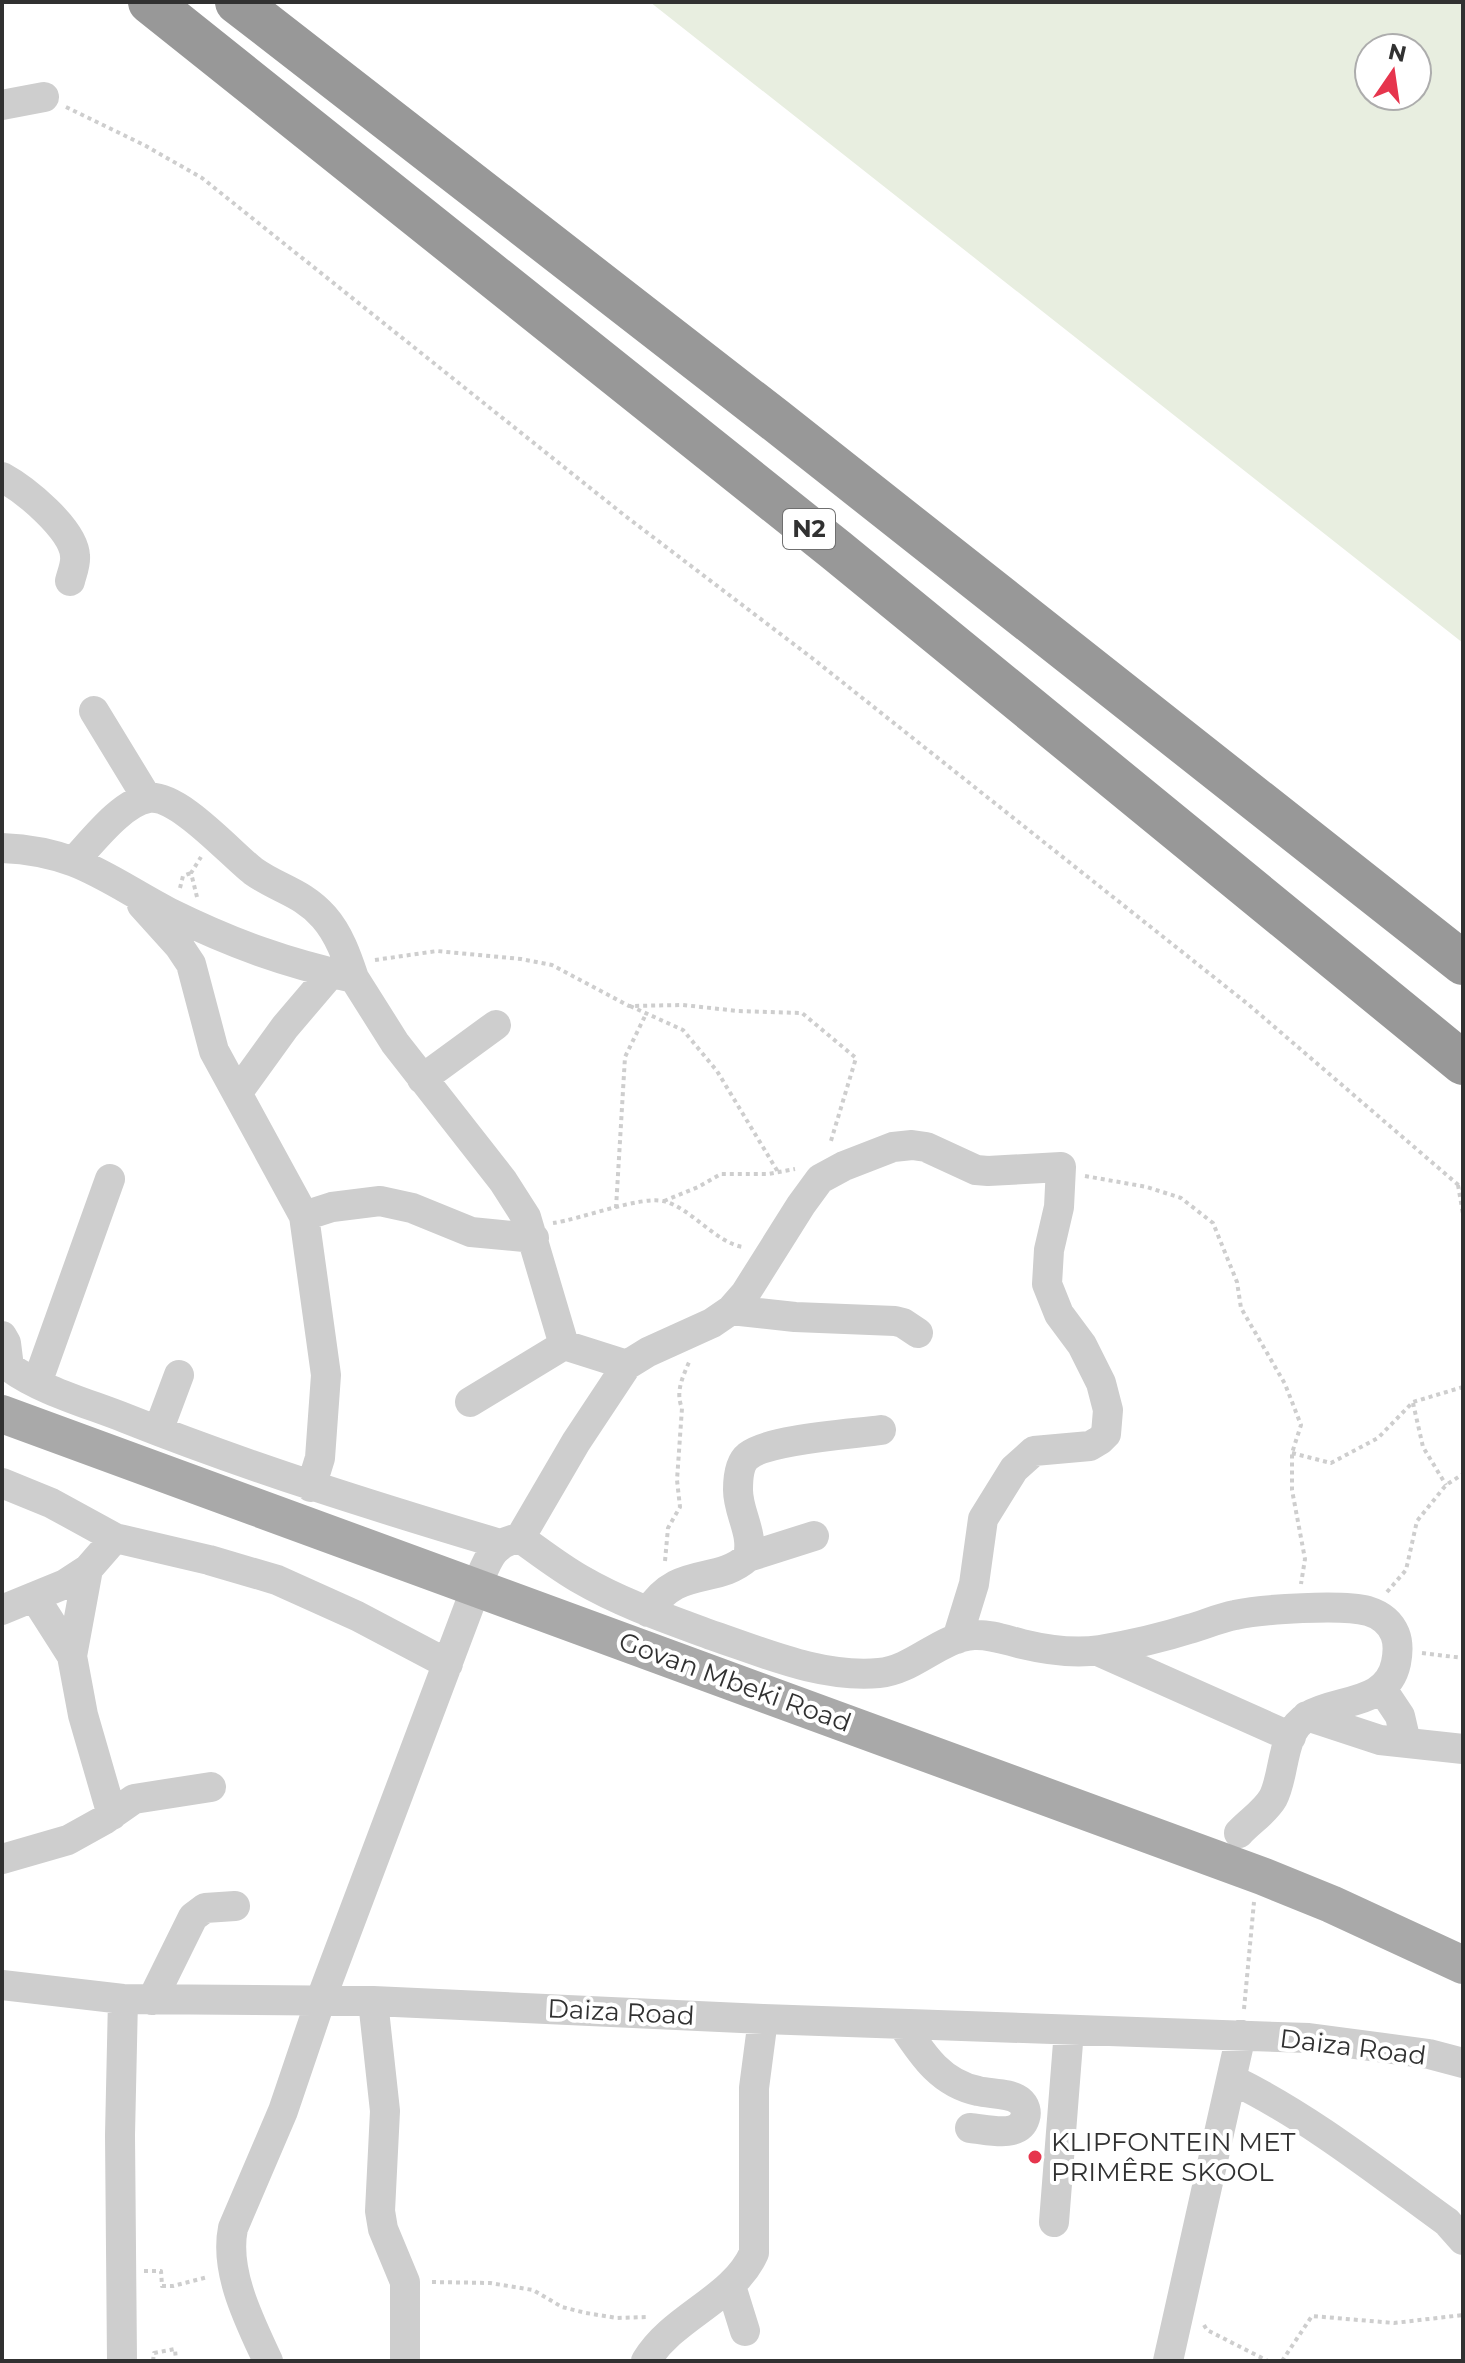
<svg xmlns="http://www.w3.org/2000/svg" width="1465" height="2363" font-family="Montserrat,sans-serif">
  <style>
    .green { fill: #e8eee0; fill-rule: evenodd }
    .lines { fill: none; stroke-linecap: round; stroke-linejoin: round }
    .path { stroke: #cecece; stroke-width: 4; stroke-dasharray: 4 4; stroke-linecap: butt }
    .minor { stroke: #cecece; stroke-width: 30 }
    .major { stroke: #a9a9a9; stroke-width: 38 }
    .highway { stroke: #989898; stroke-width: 44 }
    .poi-dot { fill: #e6354d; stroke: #fff; stroke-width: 3 }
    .labels { text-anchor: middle; stroke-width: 8; stroke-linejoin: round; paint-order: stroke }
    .shield { fill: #fff; stroke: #6f6f6f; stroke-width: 2 }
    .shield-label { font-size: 24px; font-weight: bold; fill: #313131 }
    .street-label { font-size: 26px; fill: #313131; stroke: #fff }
    .poi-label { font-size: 26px; fill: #313131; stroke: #fff; text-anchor: start }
  </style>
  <rect width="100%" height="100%" fill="#fff"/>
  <path class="green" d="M650,2h813v641zM1369,48h48v48h-48z"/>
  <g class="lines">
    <path class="path" d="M66,107l80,39 56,32 422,337 188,143 437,347 214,184
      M180,888l3,-12 8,-3
      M197,897l-6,-24 10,-16
      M375,960l62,-9 84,8 31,6 77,41 54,-1 55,6 64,2 54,45 -26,86
      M630,1006l53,24 34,41 61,101
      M1085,1176l62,11 34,11 32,25 24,59 4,26 44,76 16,41 -9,28v37l13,69 -4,25
      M1458,1185l5,29
      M664,1201l34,-14 23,-13h47l27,-5
      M616,1208l9,-151 21,-43
      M553,1223c28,-4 87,-27 110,-22 27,6 53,42 80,46
      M1413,1403l10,44 23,38
      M1292,1453l39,10 47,-25 35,-36 50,-15
      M665,1561l3,-33 12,-21 -3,-27 5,-72c-7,-16 1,-32 8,-48
      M1387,1592l19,-22 11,-49 29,-36 17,-11
      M1422,1653l41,5
      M1244,2009l10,-107
      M144,2271h17l1,15h11l35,-9
      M432,2282l58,1 43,7 29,17 24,6 31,5 32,-1
      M1204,2325l3,5 61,31
      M153,2361l1,-8 21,-4 1,12
      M1282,2361l30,-45 82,7 69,-8"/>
    <path class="minor" d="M2,105l42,-8
      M2,477c22,12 72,52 73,79 1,8 -3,17 -5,25
      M94,711l53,87
      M2,848c76,3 105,32 168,65 63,31 116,50 184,65l41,65 108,138 23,36 38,128 63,20
      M74,861c18,-19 48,-59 75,-63 29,-4 81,55 104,73 25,18 49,21 71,46 15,17 23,40 30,61
      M142,905l37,41 12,18 23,87 90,165 22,159 -6,83 -9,29
      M422,1079l74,-54
      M238,1092l47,-65 46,-54
      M304,1216l28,-9 48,-6 32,7 59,24 63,6
      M731,1310l64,7 100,4 8,2 15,10
      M2,1336l4,7 3,24c33,24 78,36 116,51 123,49 248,88 375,126
      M37,1383l73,-204
      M470,1402l94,-57
      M158,1431l21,-56
      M2,1483l49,20 64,35 94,22 68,20 80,36 91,48
      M520,1538l56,-96 51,-77 21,-13 64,-29 19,-13 14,-16 56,-89 19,-26 24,-13 49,-19 19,-2 14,2 50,23 12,1 73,-4 -2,40 -10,43 -2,34 12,30 23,31 19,38 7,27 -2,24 -6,6 -10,6 -56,5 -20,18 -31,50 -9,65 -17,55
      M748,1557l66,-21
      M35,1598l37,58 11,59 29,100
      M2,1610l63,-26 23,-15 27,-31
      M648,1612c30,-48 68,-26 100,-55 6,-24 -10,-44 -10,-67 0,-11 1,-27 10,-34 20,-17 105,-22 133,-26
      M1098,1651l193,86
      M72,1656l16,-87
      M1382,1689l18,27 6,26
      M1307,1716l73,24 83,9
      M2,1859l66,-19 36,-20 30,-21 77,-12
      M2,1985l121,14 250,2 390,18 546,19 120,16 34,9
      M152,2000l41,-83 12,-9 30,-2
      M373,2001l12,110 -5,100 3,18 22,53v79
      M902,2024c20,30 38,59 76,67 12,3 33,2 42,10 5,4 7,11 5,17 -6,21 -39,11 -55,10
      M1233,2080c76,37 145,92 214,142l16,18
      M1054,2222l15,-192
      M731,2286l14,45
      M122,2361l-2,-226 3,-136
      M268,2361c-18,-39 -44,-89 -35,-133l50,-117 38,-112 155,-411c11,-25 14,-45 44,-50 20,14 39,29 60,41 43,25 88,40 134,57 53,18 108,42 165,37 35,-3 61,-36 95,-38 16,-1 32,5 48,9 25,6 52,10 78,6 29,-5 61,-12 89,-21 15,-4 30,-11 46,-14 28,-6 107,-11 133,-4 13,4 22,11 27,23 4,10 3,19 1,29 -9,43 -58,35 -88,53 -28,16 -22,57 -35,82 -8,14 -23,23 -34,35
      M646,2361c27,-45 87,-61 108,-108v-165l9,-69
      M1168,2361l73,-326"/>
    <path class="major" d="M2,1414l1260,462 69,28 132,61"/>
    <path class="highway" d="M150,2l686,548 627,513
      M237,2l537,417 689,544"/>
  </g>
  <circle class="poi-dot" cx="1035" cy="2157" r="8"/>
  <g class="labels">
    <rect class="shield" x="783" y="509" width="52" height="40" rx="6"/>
    <g class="shield-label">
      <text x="809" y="537">N2</text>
    </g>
    <g class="street-label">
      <text transform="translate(735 1682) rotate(20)" y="9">Govan Mbeki Road</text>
      <text transform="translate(621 2012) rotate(3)" y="9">Daiza Road</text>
      <text transform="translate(1353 2047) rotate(7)" y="9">Daiza Road</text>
    </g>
    <g class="poi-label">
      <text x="1051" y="2151">KLIPFONTEIN MET<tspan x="1051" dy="30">PRIMÊRE SKOOL</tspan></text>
    </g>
  </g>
  <rect width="1465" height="2363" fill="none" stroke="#313131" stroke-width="8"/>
  <g transform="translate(1393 72) rotate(13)"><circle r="38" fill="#ffffff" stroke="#adadad" stroke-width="2"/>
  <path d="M0-6L14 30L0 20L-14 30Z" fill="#e6354d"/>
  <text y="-12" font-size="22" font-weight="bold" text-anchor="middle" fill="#313131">N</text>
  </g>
</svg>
